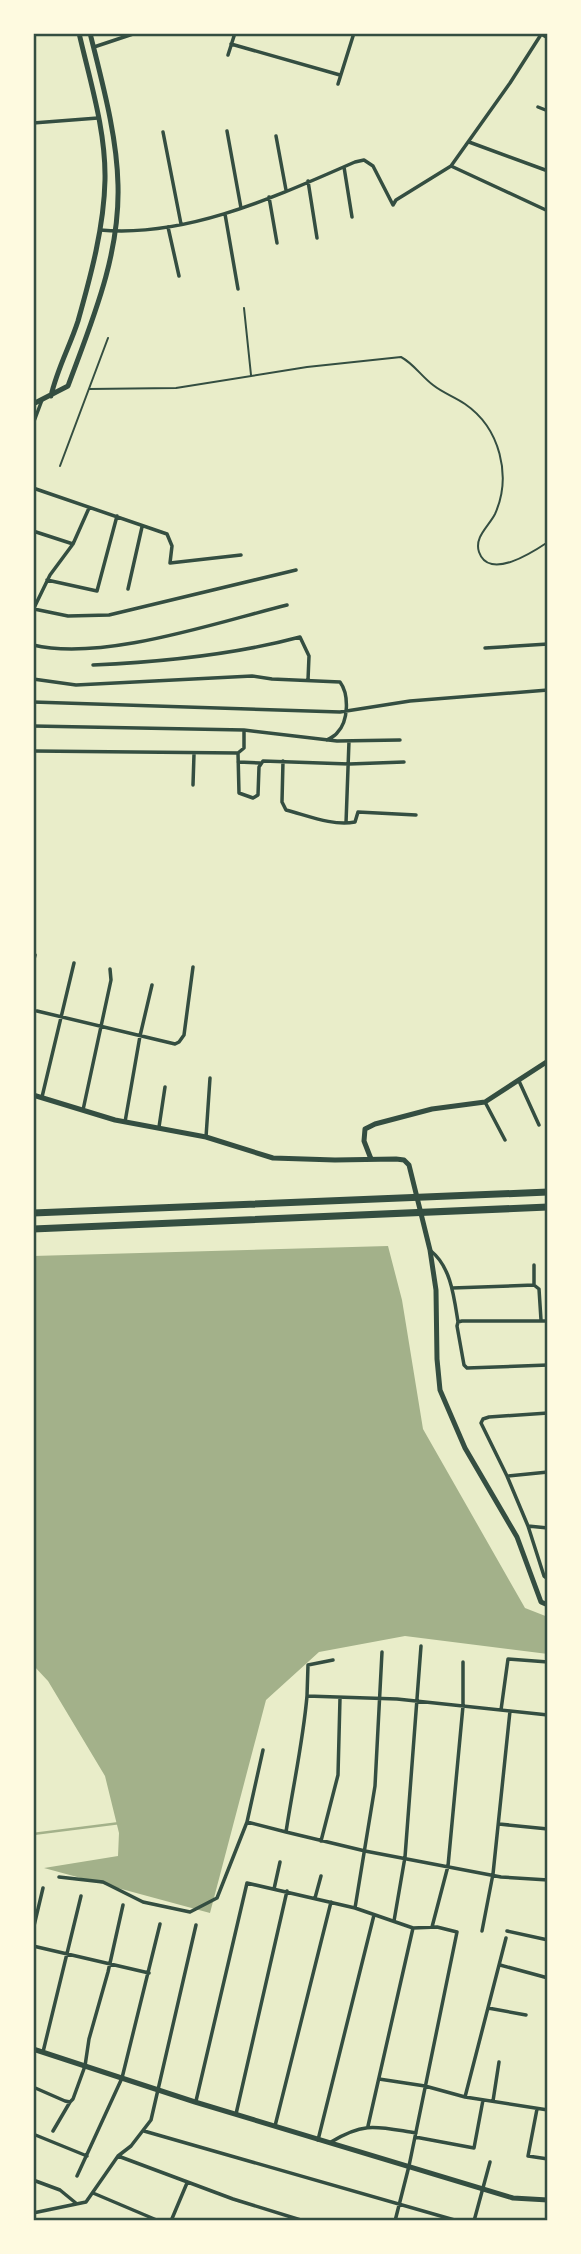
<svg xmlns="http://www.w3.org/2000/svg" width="581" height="2254" font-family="'Alegreya Sans',sans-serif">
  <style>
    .water { fill: #a3b18a }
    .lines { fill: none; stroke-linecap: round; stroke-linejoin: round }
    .stream { stroke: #a3b18a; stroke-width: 2.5 }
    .service { stroke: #344e41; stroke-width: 2 }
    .minor { stroke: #344e41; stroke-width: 3.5 }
    .tertiary { stroke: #344e41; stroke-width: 5 }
    .motorway { stroke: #344e41; stroke-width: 7 }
    .neatline { fill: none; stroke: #344e41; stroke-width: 2.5 }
  </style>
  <rect width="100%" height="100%" fill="#e9edc9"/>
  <path class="water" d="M388,1246l14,54 21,129 102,179 23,9v37l-143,-18 -86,16 -53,48 -56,213 -166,-45 74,-12 1,-23 -14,-57 -57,-95 -15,-16v-409z"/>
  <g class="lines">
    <path class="stream" d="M33,1834l87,-11"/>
    <path class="service" d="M244,308l7,67
      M89,389l87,-1 131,-21 94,-10c13,7 20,19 32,28 10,8 22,12 32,19 35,24 47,72 30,110 -6,12 -21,23 -16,38 10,29 54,0 69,-10
      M60,466l48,-128"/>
    <path class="minor" d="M541,34l7,4
      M231,44l109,31
      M94,47l42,-14
      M228,55l7,-22
      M338,84l16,-51
      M538,107l10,4
      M33,123l65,-5
      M227,131l14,77
      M163,132l18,92
      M276,136l10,54
      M469,142l79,29
      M451,166l97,45
      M344,167l8,50
      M308,181l9,57
      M269,197l8,46
      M225,214l13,75
      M168,227l11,49
      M100,230c87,8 177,-34 255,-68l9,-2 9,6 20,39 3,-5 55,-34 59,-83 32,-50
      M33,424l9,-24
      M33,488l134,46 5,12 -2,17 71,-8
      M33,531l40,13
      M47,580l50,11 20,-75
      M128,589l14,-62
      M34,609l34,7 41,-1 187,-45
      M33,610l17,-35 23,-31 16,-36
      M33,645c69,17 185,-23 254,-40
      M485,648l63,-4
      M93,665c69,-3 140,-10 207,-28l9,19 -1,24
      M33,679l43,6 176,-9 20,3 68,3c9,12 9,39 -3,51 -2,3 -7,5 -10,7
      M33,702l307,10 70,-11 138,-11
      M33,726l211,4 93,11 63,-1
      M33,751l205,2 6,-5v-18
      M238,753l1,40 14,5 5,-3 1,-28 4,-6 86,3 55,-2
      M283,761l-1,41 4,8c23,6 46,16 69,12l3,-10 58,3
      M238,762l22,1
      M193,785l1,-31
      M346,823l3,-82
      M33,963l2,-8
      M37,1011l138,33 4,-2 5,-7 9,-68
      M519,1081l20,44
      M42,1097l32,-134
      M485,1102l20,38
      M83,1110l28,-130 -1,-11
      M125,1122l15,-86 12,-51
      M159,1127l6,-40
      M206,1137l4,-59
      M431,1251c20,16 23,46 27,71
      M534,1265v20
      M452,1288l82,-3 5,4 2,31
      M548,1321h-86l-4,1 -1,4 7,39 3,3 81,-3
      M548,1413l-59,4 -6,2 -2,4 26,53 21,50 20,2
      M508,1476l40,-4
      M528,1526l16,50 4,3
      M307,1696l1,-31 25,-5
      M501,1710l7,-51 40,3
      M548,1715l-151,-16 -90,-3c-4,46 -14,90 -21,136l79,19 136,26 47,3
      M548,1771v13
      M247,1822l16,-72
      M499,1824l49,5
      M321,1841l17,-66 2,-77
      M59,1877l44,5 40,20 47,10 27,-14 30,-76 39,10
      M274,1889l6,-27
      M315,1898l6,-22
      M355,1908l20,-122 7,-134
      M394,1921l11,-64 16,-211
      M432,1927l16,-61 15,-160v-44
      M33,1930l10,-42
      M482,1931l11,-57 17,-163
      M507,1931l41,9
      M33,1946l116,27
      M500,1965l48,13
      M488,2008l38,7
      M43,2052l38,-156
      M379,2079l46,7 40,11 83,13
      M33,2087l32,14 5,1 3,-3 12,-33 4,-27 19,-67 15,-67
      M465,2097l41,-159
      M196,2101l51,-218 108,25 58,20 24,-1 20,5 -48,234 -14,55
      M493,2101l6,-39
      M537,2109l-9,47 20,3
      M236,2114l51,-223
      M275,2126l56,-224
      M368,2126l45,-198
      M53,2131l17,-29
      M144,2131l314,90
      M33,2134l54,22
      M415,2137l59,11 9,-48
      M318,2140l56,-225
      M331,2142c34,-21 47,-15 85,-9
      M118,2156l115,43 71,22
      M77,2176l45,-98 38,-154
      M33,2180l27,10 17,14
      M93,2193l66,28
      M33,2213l53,-11 32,-46 13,-10 20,-26 45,-195
      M171,2221l16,-38
      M474,2221l16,-59"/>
    <path class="tertiary" d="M51,396c6,-27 19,-50 27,-75 13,-46 26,-94 27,-141 1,-49 -15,-99 -26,-147
      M33,404l35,-18c24,-65 52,-130 50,-201 -1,-50 -16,-103 -28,-152
      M33,1095l82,25 91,17 67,21 62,2 61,-1 8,1 5,5 21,85 6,40 1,69 3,31 25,58 52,89 24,65 7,3
      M371,1159l-7,-18 1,-12 10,-5 57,-15 53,-7 63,-41
      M33,2049l162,53 318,96 35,2"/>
    <path class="motorway" d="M33,1213l515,-21
      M33,1229l515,-22"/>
  </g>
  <rect width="581" height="2254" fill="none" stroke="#fefae0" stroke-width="70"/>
  <rect x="35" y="35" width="511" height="2184" class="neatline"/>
</svg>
